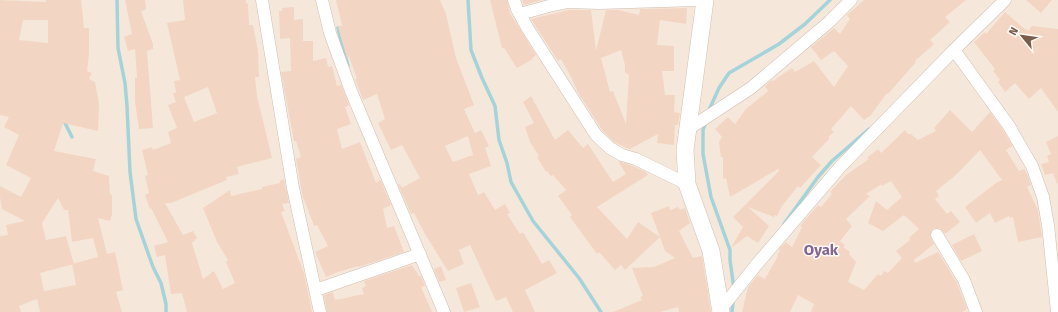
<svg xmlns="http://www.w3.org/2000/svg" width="1058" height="312" font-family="'Fira Sans',sans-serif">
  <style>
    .residential { fill: #f5e8da }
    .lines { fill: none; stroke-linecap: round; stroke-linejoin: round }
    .stream { stroke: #a5d3da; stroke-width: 3.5 }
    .building { fill: #f3d5c3; fill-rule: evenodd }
    .street-casing { stroke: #d1beb0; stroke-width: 13 }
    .secondary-casing { stroke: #d6c0b0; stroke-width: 18 }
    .street { stroke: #fff; stroke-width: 12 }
    .secondary { stroke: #fff; stroke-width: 17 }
    .labels { text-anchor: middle; stroke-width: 3; stroke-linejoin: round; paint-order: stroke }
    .district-label { font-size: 15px; font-weight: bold; fill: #846695; stroke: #fffaf3 }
  </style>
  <rect width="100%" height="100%" fill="#fdf6ec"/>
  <path class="residential" d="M0,0h1058v312h-1058z"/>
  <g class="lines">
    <path class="stream" d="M117,0l1,48 7,35 2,23 3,66 6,47 17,48 8,16 5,21v8
      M468,0l3,50 11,28 13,28 4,34 8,23 4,19 22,39 46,57 22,34
      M338,28l10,38
      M709,110l10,-22 10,-15 50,-29 26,-20 25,-24
      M63,119l9,18
      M706,122l-3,8v24l8,43 19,53v10l4,29
      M784,224l34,-47 14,-16 37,-32
      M732,312l1,-11"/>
  </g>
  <path class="building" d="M0,0l46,2v-2h35l3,28h5v27l-2,16 5,2 -3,6 6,3 4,22 -1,27 -35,-8 -9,28 42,8 -3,12 16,5 1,18 2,1v19l-2,7 -12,-3 9,36 8,-2 8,38 -7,2 6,20h-82l-3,-13 -18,7 2,6h-21v-76l8,-1 -2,-10 19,-4 -23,-12 -2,-12v-11l21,11 10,-19 -25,-13 13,-30 -15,-8 5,-10 -9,-2zM23,20h25v23l-29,-3zM58,198l6,12h4l4,32 21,-4 5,19 -26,7 4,21 -32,6 -4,-18 34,-9 -8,-28 -20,4 -4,-17z
    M125,0h20l1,7 -1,3 -4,1 12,33v5l-6,2 6,77 -14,1 -4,-27v-24h2l-2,-29 -7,2 -4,-14 8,-3z
    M183,0h63v4l2,-1 1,22h4l5,26 1,26h-4l2,19 15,62 -35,9 2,7 -13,3 1,3 -56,23h-6l18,32 10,-4 4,7 -5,5 11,36 11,-8 9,18 12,-6 -9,-21 2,-2 -11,-18 -14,-34 27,-18 1,6 31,-7v-2l18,-4v-2l4,-2 5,24 -7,1 3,7 -4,1 23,61 8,39h-125l-5,-19 -11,1 -6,-39 -8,2 -3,-11 14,-4 -17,-34 -1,1 -5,-14 4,-2 -4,-17 3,-1 -6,-25 10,-3 1,3 18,-7 -3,-11 9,-4 -9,-23 8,-3 -3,-8 3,-2 -2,-11 6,-1 -13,-57 18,-3zM208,87l9,26 -23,9 -10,-25z
    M336,0h104l6,14 10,44 18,47 -10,4 11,24 -2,1 8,-4 8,16 -4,2 6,18 -22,8 9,21 6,-3 11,18 10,-6 5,9 -3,1 13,20 3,-2 19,32 7,-4 8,13 -32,17 10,22h-22l-7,-15 -10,4 -26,-56 -11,5 5,14 -16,7 -23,-37 -11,-21 -3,1 -13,-30h2l2,4 18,-10 -18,-33 -11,5 -13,-27 7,-4 -8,-25 -14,6 -8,-21 2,-1 -8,-21 -2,1 -9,-31 4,-2zM468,136l5,19 -20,7 -8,-16z
    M490,0h17l3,13 26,42 -4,3 1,1 -16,9 -13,-20h-2z
    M522,0h20l-18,5z
    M864,0h102l-21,17 5,5 -20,18 4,4 -19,17 1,1 -28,32 -1,-1 -16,22 -7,5 -13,-14 -20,23 3,3 -5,4v3l-17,18 9,8 -21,23 -2,-2 -16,20 -5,10 -2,-1 -1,2 -26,-10 21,19 -11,17 -11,-7 -16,12 12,-21 -10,-10 46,-46 -1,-2 -48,28 -4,-19 -3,1v-22h-2l-2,-15 3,-5 -7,-8 13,-12 7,7 11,-15 22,-18 -3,-5 7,-6 1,1 19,-13 3,4 19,-11 20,26 14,-21 -14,-15 -13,9 -10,-13 23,-19 6,6 10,-15 -3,-4z
    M1026,0h26l-11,13z
    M294,7v13l9,-1v22h10v20l13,-3 2,9 4,-1 5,20 4,-1 8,20 -4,2 6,17 -14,5 5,20 18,-7 16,41 4,-3 1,1 10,24 -8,4 4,19 7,-2 10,26 -45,15 -1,-1 -20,6 -12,5 -11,-25 13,-6 -11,-21 -3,1 -10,-27h-1l-7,-40 5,-2 -5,-16h-2l-13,-69 10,-1 -1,-33 -10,1 -1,-28h3v-3z
    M687,8l-1,16 -26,-4 -3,25 17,1v25h-12l3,24h10l-1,17 6,1 -2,12h-3l-1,20 -17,-2 1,-9 -28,15 1,1 -17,-8 -12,-12 -25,-39v-1l-6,-13 -10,-18 -3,2 -27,-42 38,-9h22l5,41 10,-41h12l21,5 1,-6zM621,50l4,15v7l4,3 -3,49 -13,-33 -3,1 -9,-34z
    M1005,12l21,18v-1l2,2 4,-5 26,3v83l-17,-24 -12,11 -14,-16 -10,9 -7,-10 2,-2 -7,-9 2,-2 -21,-27 11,-10 1,2z
    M531,96l24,44 13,-10 15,18 5,-4 25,38 13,-8 -8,-13 15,5 13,6 2,3 -51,32 30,32 11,-17 22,15 -9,-24 18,-7 1,4 8,-3 2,3 5,-2 5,15 -11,8 14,27 9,-2 9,56h-32l-1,-5 -18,5h-47l29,-12 -2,-3 3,-1 -11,-28 22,-1 21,-9 -10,-7 -5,-14 -35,33 -4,-5 -6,5 -16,-18 -2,2 -27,-37 2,-2 -14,-19 8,-6 -13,-15 -2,1 -4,-5 -1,1 -9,-15 2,-1 -9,-14 -5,-15 9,-4 -11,-21z
    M950,110l22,22 18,-20 13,18 9,16 -6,4 13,21 5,-2 4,7 3,9 -4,2 11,23 4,27 -24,5 -5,-25 -3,1 -1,-2 -14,7 -5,-10 -14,10 -11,-16 31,-24 6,-3 -22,-30 -24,25 -20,16 3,5 -4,3 12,15 4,-3 9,11 -15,12 -5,-6 -7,1 -3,7 4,8 -20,16 1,3 23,-11 19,31 10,26 -5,3h-151l3,-8 -16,-9 -8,17h-48l6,-25 10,-12 7,4 13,-23 -1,-1 3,-4 -1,-2 7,-7 6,5 10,-20 -2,-1 4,-5 14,-16 3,2 11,-13 -2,-2 16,-17 23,-16 -2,-1 11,-9 3,4 24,-23 3,4h3l7,6 18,-9 -2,-3zM891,181l11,16 -15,13 -11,-9 -8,22 15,8 21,-16 15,14 -10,9 1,2 -14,11 6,7 -14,15 -4,-2 -3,5 -3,-2 -14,16 -16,-8 8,-20 -7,-8 1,-2 -7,-5 2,-2 -5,-4 12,-15 -6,-7 24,-23 -4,-2 16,-10v2z
    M1058,136v47l-1,1 -4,-11 -8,2 -4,-11 8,-2 -2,-6 4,-2 -5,-12z
    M974,234l8,17 -21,10 -9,-16z
    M412,265l7,11h2l4,10 -4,1 11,25h-105l-3,-17 9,-3 2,8 29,-6 -2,-6 4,-2 -2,-5z
    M441,266l5,14 -7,2 -5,-13z
    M471,283l9,24 -16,5 -8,-24z"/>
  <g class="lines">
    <g class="street-casing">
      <path id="street" d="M262,0l31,188 27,124
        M322,0l8,33 21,58 93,221
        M514,0l3,9 11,20 68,106 14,13 12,7 14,4 51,25
        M520,14l29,-8 19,-4 31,1 97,-3
        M954,50l55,76 23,40 11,31 5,28 9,87
        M687,130l64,-42 78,-66 22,-22
        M937,235l27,45 12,32
        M316,290l104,-36
        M721,309l36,-45 84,-98 113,-116 51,-50"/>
    </g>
    <g class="secondary-casing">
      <path id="secondary" d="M705,0l-20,150 2,34 24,67 10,61"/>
    </g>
    <use href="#street" class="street"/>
    <use href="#secondary" class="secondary"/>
  </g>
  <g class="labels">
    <g class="district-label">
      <text x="821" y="255">Oyak</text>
    </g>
  </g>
  <g transform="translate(1022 36) rotate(299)" stroke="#fffaf3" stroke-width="3" paint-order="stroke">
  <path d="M0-3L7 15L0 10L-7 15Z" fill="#7a5c4d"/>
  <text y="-6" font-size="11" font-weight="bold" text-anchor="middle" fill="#7a5c4d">N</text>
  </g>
</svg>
